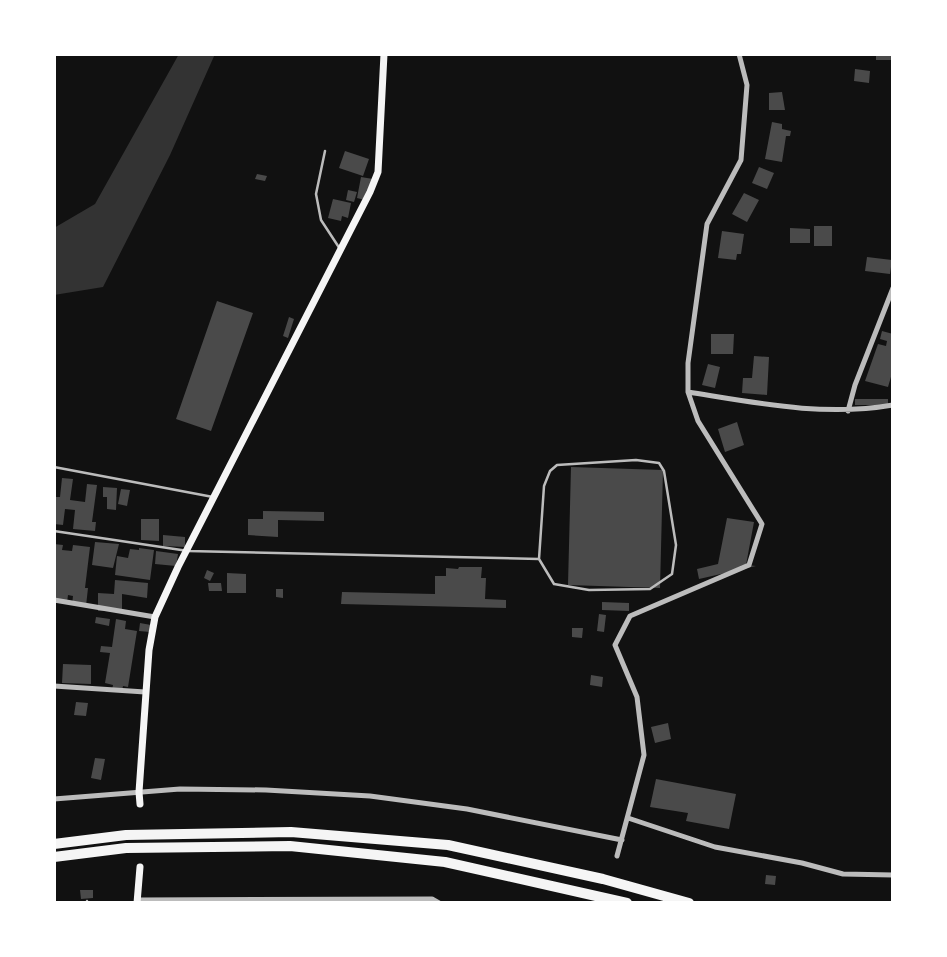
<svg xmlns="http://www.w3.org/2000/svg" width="947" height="957" font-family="'Fira Sans Condensed',sans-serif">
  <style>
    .water { fill: #333 }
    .building { fill: #4a4a4a }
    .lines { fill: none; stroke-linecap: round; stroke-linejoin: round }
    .service { stroke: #bcbcbc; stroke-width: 2.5 }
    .minor { stroke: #bcbcbc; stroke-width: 5 }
    .secondary { stroke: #f5f5f5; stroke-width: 7 }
    .motorway { stroke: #f5f5f5; stroke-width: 10 }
  </style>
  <rect width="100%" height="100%" fill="#111"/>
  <path class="water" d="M179,54h36l-45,101 -67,132 -49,8v-67l41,-24z"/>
  <path class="building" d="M876,54h17v6h-17z
    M855,69l15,2 -1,12 -15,-2z
    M782,92l3,18h-16v-17z
    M772,122l10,2v5l9,2 -1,5h-4l-4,26 -17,-3z
    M345,151l24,8 -6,17 -24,-8z
    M759,167l15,6 -7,16 -15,-6z
    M257,174l10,2 -2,5 -10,-2z
    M361,177l12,2 -4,22 -12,-3z
    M348,190l9,2 -3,10 -8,-2z
    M744,193l15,7 -12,22 -15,-8z
    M333,199l18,4 -3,15 -6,-2 -1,5 -13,-3z
    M814,226h18v20h-18z
    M790,228l20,1v14h-20z
    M722,231l22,3 -3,20h-4l-1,6 -18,-2z
    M867,257l25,3 -2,14 -25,-3z
    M217,301l36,12 -42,118 -35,-12z
    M289,317l5,2 -6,19 -5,-2z
    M882,331l11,3v36l-5,17 -23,-6 13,-37 8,2 1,-5 -7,-2z
    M711,334h23l-1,20h-22z
    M754,356l15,1 -2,38 -25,-2 1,-15h9z
    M708,364l12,3 -5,21 -13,-3z
    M855,399h33v6h-33z
    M737,422l7,23 -19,7 -7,-23z
    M571,467l92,3 -3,118 -92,-3z
    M62,478l11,1 -3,21 15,2 2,-18 10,1 -5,37h4l-1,9 -22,-2 2,-19 -10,-1 -2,16 -9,-1v-27h6z
    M103,487l14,1 -1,22 -9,-1v-12h-4z
    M121,489l9,1 -3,16 -9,-2z
    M263,511l61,1v9l-46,-1v17l-30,-2v-16h15z
    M727,518l27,4 -8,43 10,1 -57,13 -2,-10 21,-5z
    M141,519h18v22l-18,-1z
    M163,535l22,2v10l-22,-1z
    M95,542l24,2 -6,24 -21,-3z
    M54,544l9,1 -1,5 10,1 1,-6 17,2 -5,41h3l-2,18 -14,-1 1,-9 -5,-1 -1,8 -13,-1z
    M139,548l15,2 -4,30 -35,-5 2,-19 11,2 2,-9 9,1z
    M156,551l22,3 -2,12 -21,-2z
    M459,567h23l-1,11h5l-1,21 21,1v8l-165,-4 1,-12 93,2v-18h11v-8l12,1z
    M207,570l7,3 -4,8 -6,-3z
    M227,573l19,1v19h-19z
    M115,580l33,3 -1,15 -25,-4v17h-24v-18l16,1z
    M208,583h13l1,8h-13z
    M276,589h7v9l-7,-1z
    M602,602l27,1v8l-27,-1z
    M599,614l7,1 -2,17 -7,-1z
    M96,617l14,2 -1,7 -14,-3z
    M116,619l10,2 -1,8 12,2 -9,56 -5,-1 -1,5 -10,-1 1,-5 -8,-2 5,-30 -10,-1 1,-6 11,1z
    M140,623l11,2 -1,7 -11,-1z
    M572,628h11l-1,10 -10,-1z
    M63,664l28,1v19l-29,-1z
    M591,675l12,2 -1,10 -12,-2z
    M76,702l12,1 -2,13 -12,-1z
    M668,723l3,16 -16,4 -4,-16z
    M95,758l10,1 -4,21 -10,-2z
    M656,779l80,15 -7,35 -43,-8 2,-8 -38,-6z
    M766,875l10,1 -1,9 -10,-1z
    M80,890h13v8l-12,1z"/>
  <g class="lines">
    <path class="service" d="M325,151l-9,43 5,26 19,29
      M636,460l23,3 5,8 12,74 -4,29 -22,15 -61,1 -35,-6 -15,-25 5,-73 6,-15 7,-6z
      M54,467l159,30
      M54,531l134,20 351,8
      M87,903v-2"/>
    <path class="minor" d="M688,392c69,11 136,25 205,13
      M848,411l7,-26 38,-97
      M54,600l101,17
      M54,686l91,6
      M54,799l126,-10 86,1 104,6 97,13 155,31
      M628,818l87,29 87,16 41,11 50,1
      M617,856l27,-101 -7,-58 -22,-52 15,-29 119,-51 13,-41 -64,-103 -10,-29v-29l19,-139 34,-64 6,-75 -8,-31
      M138,900l294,-1 7,4"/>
    <path class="secondary" d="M140,804l-1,-12 10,-142 6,-33 23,-50 192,-375 8,-20 6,-118
      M137,903l3,-36"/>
    <path class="motorway" d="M54,844l72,-9 165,-3 157,13 155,34 86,24
      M54,857l72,-9 164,-2 155,16 182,41"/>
  </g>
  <rect width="947" height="957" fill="none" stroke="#ffffff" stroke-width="112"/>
</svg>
